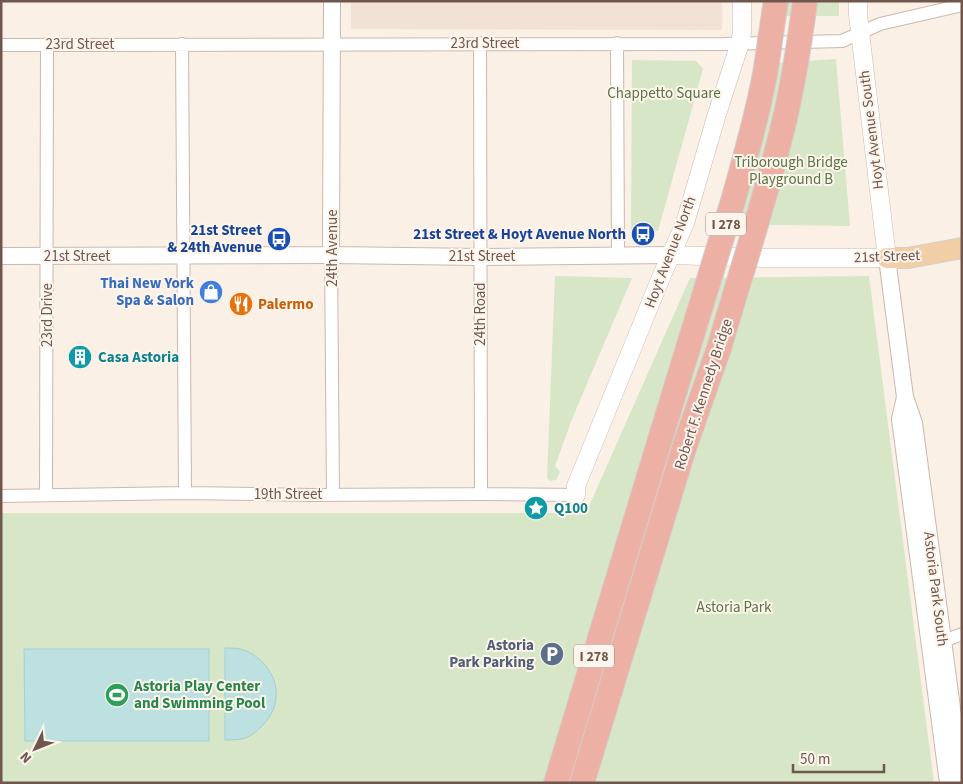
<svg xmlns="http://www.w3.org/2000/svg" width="963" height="784" font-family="'Source Sans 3',sans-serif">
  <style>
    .residential { fill: #f1e2d5 }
    .green { fill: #d6e6c6 }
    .water { fill: #bde0e1; stroke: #a4cfd2 }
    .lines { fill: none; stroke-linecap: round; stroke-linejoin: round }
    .minor-casing { stroke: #cab8ae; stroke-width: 14 }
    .tertiary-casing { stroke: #cab8ae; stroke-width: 18 }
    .secondary-casing { stroke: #cfb9ae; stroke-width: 19 }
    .primary-casing { stroke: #d4cdca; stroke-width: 22 }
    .motorway-casing { stroke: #d4cdca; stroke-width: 26 }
    .minor { stroke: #fff; stroke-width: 12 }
    .tertiary { stroke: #fff; stroke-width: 16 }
    .secondary { stroke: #fff; stroke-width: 18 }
    .primary { stroke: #f2cea6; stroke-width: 20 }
    .motorway { stroke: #edb0a4; stroke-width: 24 }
    .motorway-bridge-casing { stroke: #d4cdca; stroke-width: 26; stroke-linecap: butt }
    .motorway-bridge { stroke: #edb0a4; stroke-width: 24 }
    .labels { text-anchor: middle; stroke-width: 4; stroke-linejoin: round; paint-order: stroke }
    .shield { fill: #fdf5ec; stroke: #9a867d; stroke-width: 1 }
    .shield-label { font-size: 14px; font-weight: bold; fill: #70574e }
    .street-label { font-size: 15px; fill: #70574e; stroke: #fdf5ec }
    .park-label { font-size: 15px; fill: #597547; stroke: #fdf5ec }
    .transit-label { font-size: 15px; font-weight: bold; fill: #164399; stroke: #fdf5ec; text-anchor: end }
    .shop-label { font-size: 15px; font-weight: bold; fill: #366cbe; stroke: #fdf5ec; text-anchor: end }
    .food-label { font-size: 15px; font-weight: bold; fill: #c56008; stroke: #fdf5ec; text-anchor: start }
    .culture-label { font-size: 15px; font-weight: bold; fill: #0d838f; stroke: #fdf5ec; text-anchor: start }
    .service-label { font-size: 15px; font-weight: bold; fill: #4e5e75; stroke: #fdf5ec; text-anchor: end }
    .leisure-label { font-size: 15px; font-weight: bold; fill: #27864d; stroke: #fdf5ec; text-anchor: start }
  </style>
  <rect width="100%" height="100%" fill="#faf0e6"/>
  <path class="residential" d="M351,1h371v29l-371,-1z"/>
  <path class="green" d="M765,1h74v15h-74z
    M836,59l14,167 -133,-2 48,-160z
    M632,60l64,1 7,8 -45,162 -27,-1z
    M555,276l77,2 -60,141 -17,47 5,6 -4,8 -6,1 -3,-3z
    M869,276l65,507h-933v-270h585l104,-235z"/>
  <path class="water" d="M225,648c5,0 11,0 15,1 10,2 19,9 26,17 16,21 13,44 -6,62 -3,3 -8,7 -12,9 -7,3 -15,3 -23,3z
    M24,649h185v92h-184z"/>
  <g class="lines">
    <g class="minor-casing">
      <path id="minor" d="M480,43l1,451
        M617,43l1,212
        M182,44l3,449
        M1,45l722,-1 119,-3 38,-17 82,-19
        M331,255l2,240
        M46,495l1,-451
        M1,496l184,-3 127,2 169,-1 95,1
        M936,644l26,-10"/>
    </g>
    <g class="tertiary-casing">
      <path id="tertiary" d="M331,255l1,-254
        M1,256l330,-1 150,2 190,-2
        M887,258l18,139 9,26 48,360
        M905,397l-5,22 48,364"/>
    </g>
    <g class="secondary-casing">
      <path id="secondary" d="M671,255l95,3h121l-24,-201 -5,-42v-14
        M576,495v-9l86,-211 23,-52 32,-109 23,-71 2,-11v-31"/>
    </g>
    <g class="primary-casing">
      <path id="primary" d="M887,258h21l54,-10"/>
    </g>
    <g class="motorway-casing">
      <path id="motorway" d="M556,783l103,-340
        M582,783l102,-335 35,-100"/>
    </g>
    <use href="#minor" class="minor"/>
    <use href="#tertiary" class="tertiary"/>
    <use href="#secondary" class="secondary"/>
    <use href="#primary" class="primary"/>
    <use href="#motorway" class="motorway"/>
    <g class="motorway-bridge-casing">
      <path id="motorway-bridge" d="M719,348c22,-76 48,-153 66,-230 9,-39 15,-78 20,-117
        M659,443l74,-242c12,-42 24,-84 32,-127 4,-24 7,-49 11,-73"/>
    </g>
    <use href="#motorway-bridge" class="motorway-bridge"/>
  </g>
  <defs>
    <g id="bus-disc" transform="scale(1.25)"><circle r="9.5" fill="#1a4fb4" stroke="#fdf5ec"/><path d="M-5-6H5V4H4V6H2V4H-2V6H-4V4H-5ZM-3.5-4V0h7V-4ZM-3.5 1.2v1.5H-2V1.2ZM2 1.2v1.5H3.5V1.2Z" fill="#fff"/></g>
    <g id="shop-disc" transform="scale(1.25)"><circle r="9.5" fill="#3f7fe0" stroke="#fdf5ec"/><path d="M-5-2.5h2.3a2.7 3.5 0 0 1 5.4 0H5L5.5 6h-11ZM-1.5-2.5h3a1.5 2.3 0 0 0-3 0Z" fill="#fff"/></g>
    <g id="restaurant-disc" transform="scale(1.25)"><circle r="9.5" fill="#e8710a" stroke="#fdf5ec"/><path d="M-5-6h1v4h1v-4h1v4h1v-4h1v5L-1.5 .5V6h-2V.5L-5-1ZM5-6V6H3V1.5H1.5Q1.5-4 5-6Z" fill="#fff"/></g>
    <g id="building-disc" transform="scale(1.25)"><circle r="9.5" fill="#0f9aa8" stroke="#fdf5ec"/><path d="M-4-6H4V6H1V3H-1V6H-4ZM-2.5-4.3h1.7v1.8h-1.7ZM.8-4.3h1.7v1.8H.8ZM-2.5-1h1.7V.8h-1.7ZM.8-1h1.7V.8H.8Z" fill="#fff"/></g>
    <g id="sight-disc" transform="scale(1.25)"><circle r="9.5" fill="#0f9aa8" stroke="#fdf5ec"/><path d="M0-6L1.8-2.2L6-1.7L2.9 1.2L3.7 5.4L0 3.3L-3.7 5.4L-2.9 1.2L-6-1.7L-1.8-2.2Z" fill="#fff"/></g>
    <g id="parking-disc" transform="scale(1.25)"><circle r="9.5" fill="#5c6f8a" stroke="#fdf5ec"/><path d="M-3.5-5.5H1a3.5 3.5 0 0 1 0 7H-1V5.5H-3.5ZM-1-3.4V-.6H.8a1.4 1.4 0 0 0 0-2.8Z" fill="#fff"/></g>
    <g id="stadium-disc" transform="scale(1.25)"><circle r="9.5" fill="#2e9e5b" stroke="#fdf5ec"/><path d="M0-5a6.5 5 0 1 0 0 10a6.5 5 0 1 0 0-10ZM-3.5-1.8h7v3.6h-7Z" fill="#fff"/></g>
  </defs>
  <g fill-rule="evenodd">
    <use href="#bus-disc" x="643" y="234"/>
    <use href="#bus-disc" x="279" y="239"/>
    <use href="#shop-disc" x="211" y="292"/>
    <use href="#restaurant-disc" x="241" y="304"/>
    <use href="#building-disc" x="80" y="357"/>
    <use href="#sight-disc" x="536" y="508"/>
    <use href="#parking-disc" x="552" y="654"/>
    <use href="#stadium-disc" x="117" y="695"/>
  </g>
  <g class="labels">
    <g class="shield">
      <rect x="706" y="212.5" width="40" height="23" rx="4"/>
      <rect x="574" y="644.5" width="40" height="23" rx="4"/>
    </g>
    <g class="shield-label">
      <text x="726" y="229">I 278</text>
      <text x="594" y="661">I 278</text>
    </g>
    <g class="street-label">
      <text x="485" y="48">23rd Street</text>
      <text x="80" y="49">23rd Street</text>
      <text transform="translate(871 130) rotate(-97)" y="5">Hoyt Avenue South</text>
      <text transform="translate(332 248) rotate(-90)" y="5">24th Avenue</text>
      <text transform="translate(670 252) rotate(-69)" y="5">Hoyt Avenue North</text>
      <text x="77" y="261">21st Street</text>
      <text x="482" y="261">21st Street</text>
      <text transform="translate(887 256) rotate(-2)" y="5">21st Street</text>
      <text transform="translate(480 314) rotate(-90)" y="5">24th Road</text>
      <text transform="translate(47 315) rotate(-90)" y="5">23rd Drive</text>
      <text transform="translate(703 394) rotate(-72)" y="5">Robert F. Kennedy Bridge</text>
      <text x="288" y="499">19th Street</text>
      <text transform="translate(936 589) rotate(83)" y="5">Astoria Park South</text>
    </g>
    <g class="park-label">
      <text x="664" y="98">Chappetto Square</text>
      <text x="791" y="167">Triborough Bridge<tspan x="791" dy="17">Playground B</tspan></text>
      <text x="734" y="612">Astoria Park</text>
    </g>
    <g class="transit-label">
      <text x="262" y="235">21st Street<tspan x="262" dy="17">&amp; 24th Avenue</tspan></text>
      <text x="626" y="239">21st Street &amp; Hoyt Avenue North</text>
    </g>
    <g class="shop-label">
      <text x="194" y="288">Thai New York<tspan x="194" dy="17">Spa &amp; Salon</tspan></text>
    </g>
    <g class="food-label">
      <text x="258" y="309">Palermo</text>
    </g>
    <g class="culture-label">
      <text x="98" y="362">Casa Astoria</text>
      <text x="554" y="513">Q100</text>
    </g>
    <g class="service-label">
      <text x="534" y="650">Astoria<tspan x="534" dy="17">Park Parking</tspan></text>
    </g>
    <g class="leisure-label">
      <text x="134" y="691">Astoria Play Center<tspan x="134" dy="17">and Swimming Pool</tspan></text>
    </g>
  </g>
  <rect width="963" height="784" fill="none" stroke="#70574e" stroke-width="5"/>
  <g transform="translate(35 749) rotate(227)" stroke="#fdf5ec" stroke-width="4" paint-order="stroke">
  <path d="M0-4L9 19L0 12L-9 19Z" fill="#70574e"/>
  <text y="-8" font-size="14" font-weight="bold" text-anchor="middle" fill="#70574e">N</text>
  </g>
  <path d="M793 764v8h91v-8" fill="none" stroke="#70574e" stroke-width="2.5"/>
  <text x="800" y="764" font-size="15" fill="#70574e" stroke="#fdf5ec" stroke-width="4" paint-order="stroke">50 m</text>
</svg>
